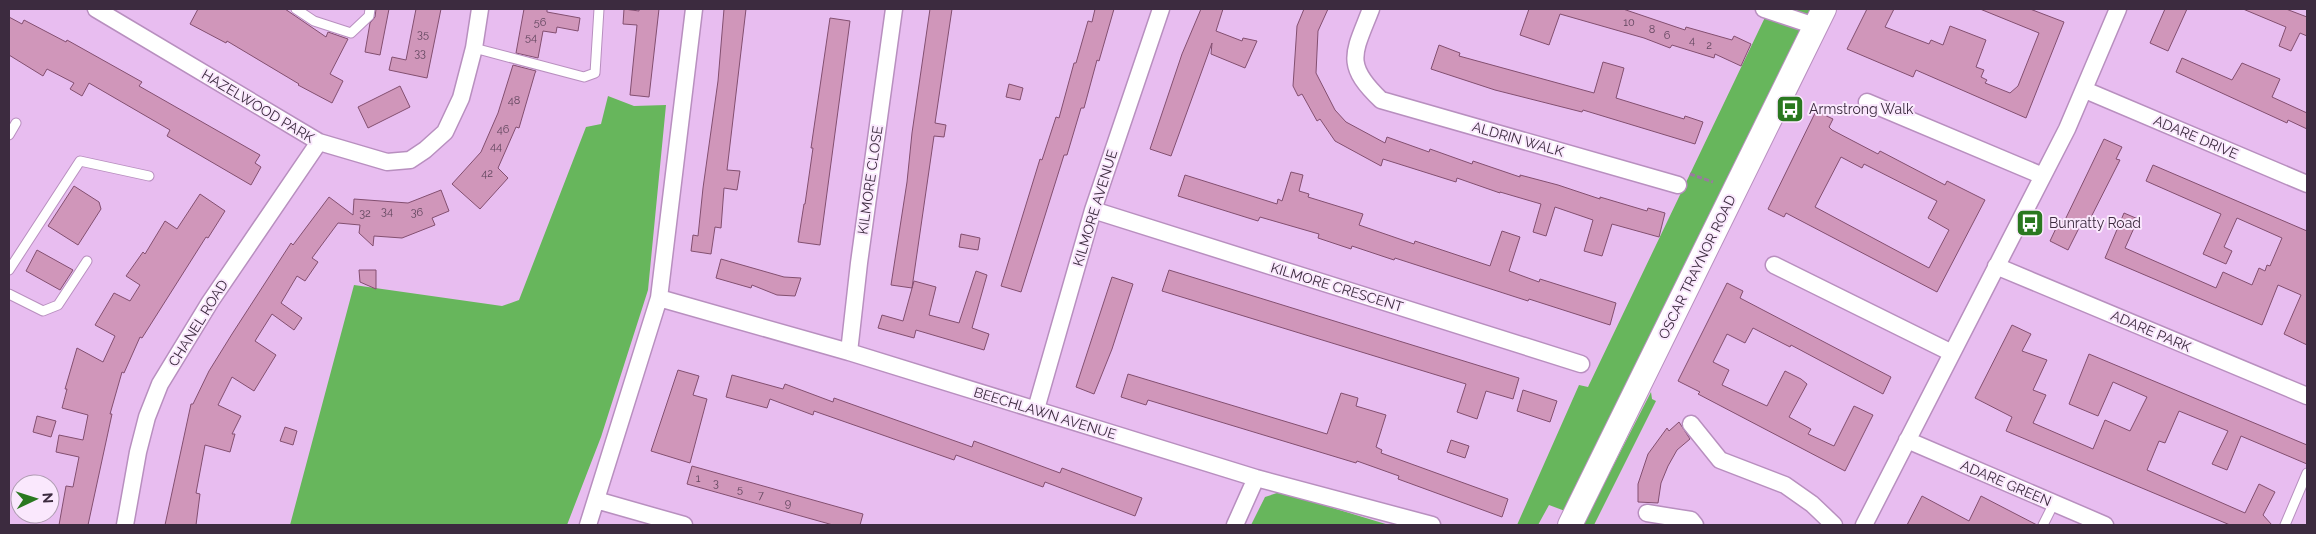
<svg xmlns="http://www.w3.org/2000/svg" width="2316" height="534" font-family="Raleway,sans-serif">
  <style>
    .grass { fill: #67b65c }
    .building { fill: #d096ba; stroke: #834f70; fill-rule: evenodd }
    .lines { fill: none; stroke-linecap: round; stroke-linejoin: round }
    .lane-casing { stroke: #b88fbf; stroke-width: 11 }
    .street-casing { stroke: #b88fbf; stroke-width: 19 }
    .secondary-casing { stroke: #b88fbf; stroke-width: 26 }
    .path { stroke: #997a9f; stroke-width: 3; stroke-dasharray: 5 2.5; stroke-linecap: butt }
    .lane { stroke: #fff; stroke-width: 9 }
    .street { stroke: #fff; stroke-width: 16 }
    .secondary { stroke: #fff; stroke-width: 24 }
    .labels { text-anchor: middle; stroke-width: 4; stroke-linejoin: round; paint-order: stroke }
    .number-label { font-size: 11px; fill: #61465e }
    .street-label { font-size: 14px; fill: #3c2b3f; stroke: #fae8fd }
    .poi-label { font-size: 14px; fill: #3c2b3f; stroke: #fae8fd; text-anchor: start }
  </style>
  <rect width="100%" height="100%" fill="#e8bdf0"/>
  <path class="grass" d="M1769,9h42l-246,502 -16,-6 -11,20h-21l62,-140 9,2z
    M608,96l26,10 32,-1 -18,185 -47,147 -34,88h-277l64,-240 148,21 17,-6 67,-173 15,-3z
    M1651,392l1,7 4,2 -62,124h-11z
    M1280,492l109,33h-138l14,-28z"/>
  <path class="building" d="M198,9h87l41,28 2,-5 20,7 -18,35 13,7 -11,22 -34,-18 1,-1 -72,-43 -1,2 -36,-19z
    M376,9h13l-9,46 -15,-3 5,-29 5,-6z
    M416,9h25l-14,69 -38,-8 3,-13 14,3z
    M524,9h23v3l33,6 -2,13 -21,-4 -1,6 -13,-2 -5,27 -22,-5z
    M624,9l15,2v-2h20l-10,88 -19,-2 7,-70 -14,-1z
    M724,9h22l-19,161 13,1 -3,19 -13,-2 -3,40 -6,-1 -4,27 -20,-3 2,-16 5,1 5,-48 15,-107z
    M930,9h22l-17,114 11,2 -2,12 -10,-1 -22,152 -21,-3 16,-103 5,-49z
    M1095,9h19l-15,52 -2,-1 -13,48h-3l-14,47h-3l-43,137 -20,-6 39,-127 2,1 14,-43 3,1 15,-55h2l12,-42 4,1z
    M1201,9h22l-7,22 26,10 1,-3 14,3 -12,27 -34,-14 1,-11 -41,113 -21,-7 32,-95z
    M1304,9h24l-10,22 -2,42 19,37 11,12 39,21 2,-6 42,15 1,-3 42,15 1,-3 47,16v-2l38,10 42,14v-2l47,14 1,-3 17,5 -6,24 -47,-13 -10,32 -18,-5 9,-31 -38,-13 -9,29 -13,-4 8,-28 -41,-12v1l-43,-15 -1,4 -73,-23 -2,7 -46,-25 -15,-22 -3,2 -15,-27 -4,2 -5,-10 4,-60z
    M1529,9h94l62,21 1,-3 46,13 2,-4 17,8 -10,22 -26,-12 -1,4 -42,-13 -2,3 -26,-10 -84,-24 -11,31 -29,-10z
    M1867,9h27l-9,18 44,17 2,-4 12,5 7,-19 36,14 -10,27 8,3 -3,7 6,3 -2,3 25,10 8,-7 21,-53 -59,-24h50l34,13 -38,96 -110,-48 -3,7 -66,-28z
    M2165,9h22l-19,42 -18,-8z
    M2243,9h43l21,8v19l-7,-3 -9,18 -12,-5 7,-19z
    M9,17l13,7 2,-4 42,22 1,-2 75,42 -3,4 121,69 -5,8 6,4 -10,18 -84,-49 3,-6 -81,-47 -7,13 -12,-7 4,-6 -27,-14 -4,7 -34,-21z
    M830,18l20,3 -30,224 -22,-3 6,-38h1l8,-56h-2z
    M1439,45l21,8 -1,3 135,37 9,-31 21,6 -8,30 68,21 1,-3 18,6 -8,22 -112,-34 -1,2 -87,-22 -64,-21z
    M2182,58l50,22 10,-17 38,16 -8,18 35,16v16l-19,-9 -1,3 -111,-51z
    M513,65l23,6 -1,2 -16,55 -3,-1 -18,41 10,10 -28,31 -28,-25 29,-32 17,-39z
    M1009,84l14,4 -3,12 -14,-3z
    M400,86l10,21 -42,21 -10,-21z
    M1816,111l17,8 -4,8 3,3 46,24 2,-3 65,34 2,-4 38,19 -48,92 -151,-79 -2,4 -16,-8zM1841,157l21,11 2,-4 73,37 -9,17 21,12 -20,38 -114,-61z
    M2104,139l18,8 -6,12 4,1 -35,69 -5,-3 -12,24 -18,-9 10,-21 4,2z
    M2153,165l154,66v114l-23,-11 17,-39 -23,-10 -16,40 -157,-67 19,-45 14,6 -13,29 91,40 7,-16 29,13 7,-17 6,3 2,-6 3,1 12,-28 -45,-20 -13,29 8,4 -6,13 -23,-10 18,-40 -75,-33z
    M1291,172l12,3 -4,16 10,3 -1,3 55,17 -4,11 55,19 1,-3 75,25 12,-35 18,6 -11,34 30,11 1,-3 76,24 -6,22 -81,-26 -1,2 -133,-43 -1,2 -42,-14 -1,3 -33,-11 1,-4 -59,-17 -2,4 -80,-25 7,-21 92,29 1,-5 4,2z
    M74,186l25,16 2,7 -23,36 -30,-19z
    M441,190l8,21 -17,7 3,7 -33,13 -28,-2 -1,10 -14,-13 1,-8 -22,-2 -26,35 6,4 -13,19 -8,-5 -16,27 21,15 -8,12 -22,-16 -17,27 21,14 -22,36 -22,-14 -14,28 23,11 -9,18h3l-5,18 -25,-7 -9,48 4,1 -4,31h-31l26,-121h2l16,-33 23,-37 59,-91 2,2 36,-48 24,18 1,-16 54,4z
    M200,194l25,17 -17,27 -2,-1 -64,101 -2,-1 -16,36 -2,-1 -12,42h2l-24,111h-29l7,-39 7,1 6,-30 -23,-5 3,-17 24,5 5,-25 -26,-7 5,-19h-2l12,-41 26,14 12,-26 -20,-11 19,-32 16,8 10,-16 -14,-9 17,-24 2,2 20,-33 12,8z
    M961,234l19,4 -2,12 -19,-3z
    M37,250l36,20 -13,20 -34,-19z
    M721,259l63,18 17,1 -6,18 -18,-1 -25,-10 -1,3 -35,-10z
    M359,270h17v19l-16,-7z
    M1169,270l350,108 -6,21 -27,-8 -9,28 -20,-7 9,-28 -304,-93z
    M976,271l11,4 -15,53 17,6 -5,16 -68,-20 -2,8 -36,-10 4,-13 21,6 11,-40 22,6 -7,28 30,8z
    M1112,277l21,7 -21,65 -18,45 -18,-7z
    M1727,283l16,8 -3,7 151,79 -8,17 -92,-49 -1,2 -37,-19 -8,15 -18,-9 -14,28 16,8 -7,15 45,21 18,-35 16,8 6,5 -18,33 22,12 -3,5 26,12 20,-40 19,9 -28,56 -147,-77 2,-2 -22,-11z
    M2012,325l19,9 -9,17 25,9 -14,30 13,5 -13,28 60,26 12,-29 25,11 17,-34 -34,-15 -15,34 -29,-12 20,-50 218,91v19l-66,-28 -14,34 -15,-6 16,-33 -49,-20 -14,32 -6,-2 -12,29 98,43 14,-29 16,8 -12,23 9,10h-42l-224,-94 6,-14 -37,-19z
    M678,370l21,6 -6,19 14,4 -17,64 -39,-12z
    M1128,374l199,60 14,-41 17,5 -2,8 30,9 -10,32 6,3 -1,3 127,46 -6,18 -104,-38 1,-3 -42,-15 -1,2 -208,-63 -2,5 -25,-8z
    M732,375l51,14 2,-5 48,18 1,-4 138,49 2,-6 86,32 2,-5 80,30 -7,18 -90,-34 -2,5 -87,-32 -2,5 -140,-49 -1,4 -43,-16 -3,9 -41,-11z
    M1523,390l34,11 -7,21 -33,-11z
    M37,416l19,5 -5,16 -18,-5z
    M1679,422l11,17 -13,11 -9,16 -7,17 -3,20 -20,-1v-18l10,-30 19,-26 2,3z
    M285,427l12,4 -4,14 -13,-4z
    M1451,440l18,6 -4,12 -18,-6z
    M692,466l171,48 -3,11h-27l-146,-41z
    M1922,496l47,25 12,-25 56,29h-130z"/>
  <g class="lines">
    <g class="lane-casing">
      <path id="lane" d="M296,9l18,12 37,12 18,-17 1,-7
        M474,48l110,29 11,-4 4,-64
        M9,135l7,-12
        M9,270l71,-109 69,15
        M9,294l34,17 15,-6 29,-44
        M2043,525l11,-22
        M2285,525l22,-52"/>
    </g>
    <g class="street-casing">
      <path id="street" d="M96,9l223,133 68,20 23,-2 15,-10 20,-18 16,-34 13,-50 6,-39
        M1371,9c-17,44 -28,55 10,91l297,85
        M1764,9l51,17
        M2085,90l222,94
        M1867,102l176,74
        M1093,210l488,154
        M1774,265l178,88
        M1996,266l311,130
        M659,298l190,54 407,126 176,47
        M849,352l10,-89 35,-254
        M1036,409l57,-199 68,-201
        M1691,424l29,36 65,25 27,19 22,21
        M1907,440l198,85
        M596,500l88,25
        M1647,513l44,7 4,5
        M125,525l13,-73 9,-35 13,-33 50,-82 109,-160
        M588,525l71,-227 35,-289
        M1235,525l21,-47
        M1864,525l203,-396 51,-120"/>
    </g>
    <g class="secondary-casing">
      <path id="secondary" d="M1570,525l254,-516"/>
    </g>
    <path class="path" d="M1690,174l23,8"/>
    <use href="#lane" class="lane"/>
    <use href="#street" class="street"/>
    <use href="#secondary" class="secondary"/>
  </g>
  <defs>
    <g id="bus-square" transform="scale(1.4375)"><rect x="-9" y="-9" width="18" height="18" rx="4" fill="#2a7820" stroke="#fae8fd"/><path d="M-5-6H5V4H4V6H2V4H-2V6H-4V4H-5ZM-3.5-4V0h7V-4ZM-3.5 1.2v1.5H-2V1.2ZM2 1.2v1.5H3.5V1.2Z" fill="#fff"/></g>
  </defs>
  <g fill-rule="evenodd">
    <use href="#bus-square" x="1790" y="109"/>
    <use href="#bus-square" x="2030" y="223"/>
  </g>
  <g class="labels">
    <g class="number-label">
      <text x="540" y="26">56</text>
      <text x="1629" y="26">10</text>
      <text x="1652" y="33">8</text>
      <text x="423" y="38">35</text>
      <text x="1667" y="39">6</text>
      <text x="531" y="41">54</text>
      <text x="1692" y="44">4</text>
      <text x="1709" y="49">2</text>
      <text x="420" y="57">33</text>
      <text x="514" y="104">48</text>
      <text x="503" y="133">46</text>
      <text x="496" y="150">44</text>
      <text x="487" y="177">42</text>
      <text x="387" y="215">34</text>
      <text x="417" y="216">36</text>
      <text x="365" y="217">32</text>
      <text x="698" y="482">1</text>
      <text x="716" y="487">3</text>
      <text x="740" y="493">5</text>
      <text x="761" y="499">7</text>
      <text x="788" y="507">9</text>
    </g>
    <g class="street-label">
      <text transform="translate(258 106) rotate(31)" y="5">HAZELWOOD PARK</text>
      <text transform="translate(2196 137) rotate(23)" y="5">ADARE DRIVE</text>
      <text transform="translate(1518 139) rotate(16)" y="5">ALDRIN WALK</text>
      <text transform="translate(870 180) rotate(-82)" y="5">KILMORE CLOSE</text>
      <text transform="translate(1095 208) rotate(-73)" y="5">KILMORE AVENUE</text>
      <text transform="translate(1697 267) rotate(-64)" y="5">OSCAR TRAYNOR ROAD</text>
      <text transform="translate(1337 287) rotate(17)" y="5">KILMORE CRESCENT</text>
      <text transform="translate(198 323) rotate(-58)" y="5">CHANEL ROAD</text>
      <text transform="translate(2151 331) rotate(23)" y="5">ADARE PARK</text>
      <text transform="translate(1045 413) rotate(17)" y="5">BEECHLAWN AVENUE</text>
      <text transform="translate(2006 483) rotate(23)" y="5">ADARE GREEN</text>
    </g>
    <g class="poi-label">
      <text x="1809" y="114">Armstrong Walk</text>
      <text x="2049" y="228">Bunratty Road</text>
    </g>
  </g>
  <rect width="2316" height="534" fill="none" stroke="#3c2b3f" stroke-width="20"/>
  <g transform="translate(35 499) rotate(86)"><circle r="24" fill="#fae8fd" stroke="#ae9cb1"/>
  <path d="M0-4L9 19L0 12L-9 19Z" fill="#2a7820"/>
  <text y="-8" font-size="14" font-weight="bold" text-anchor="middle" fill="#3c2b3f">N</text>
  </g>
</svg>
